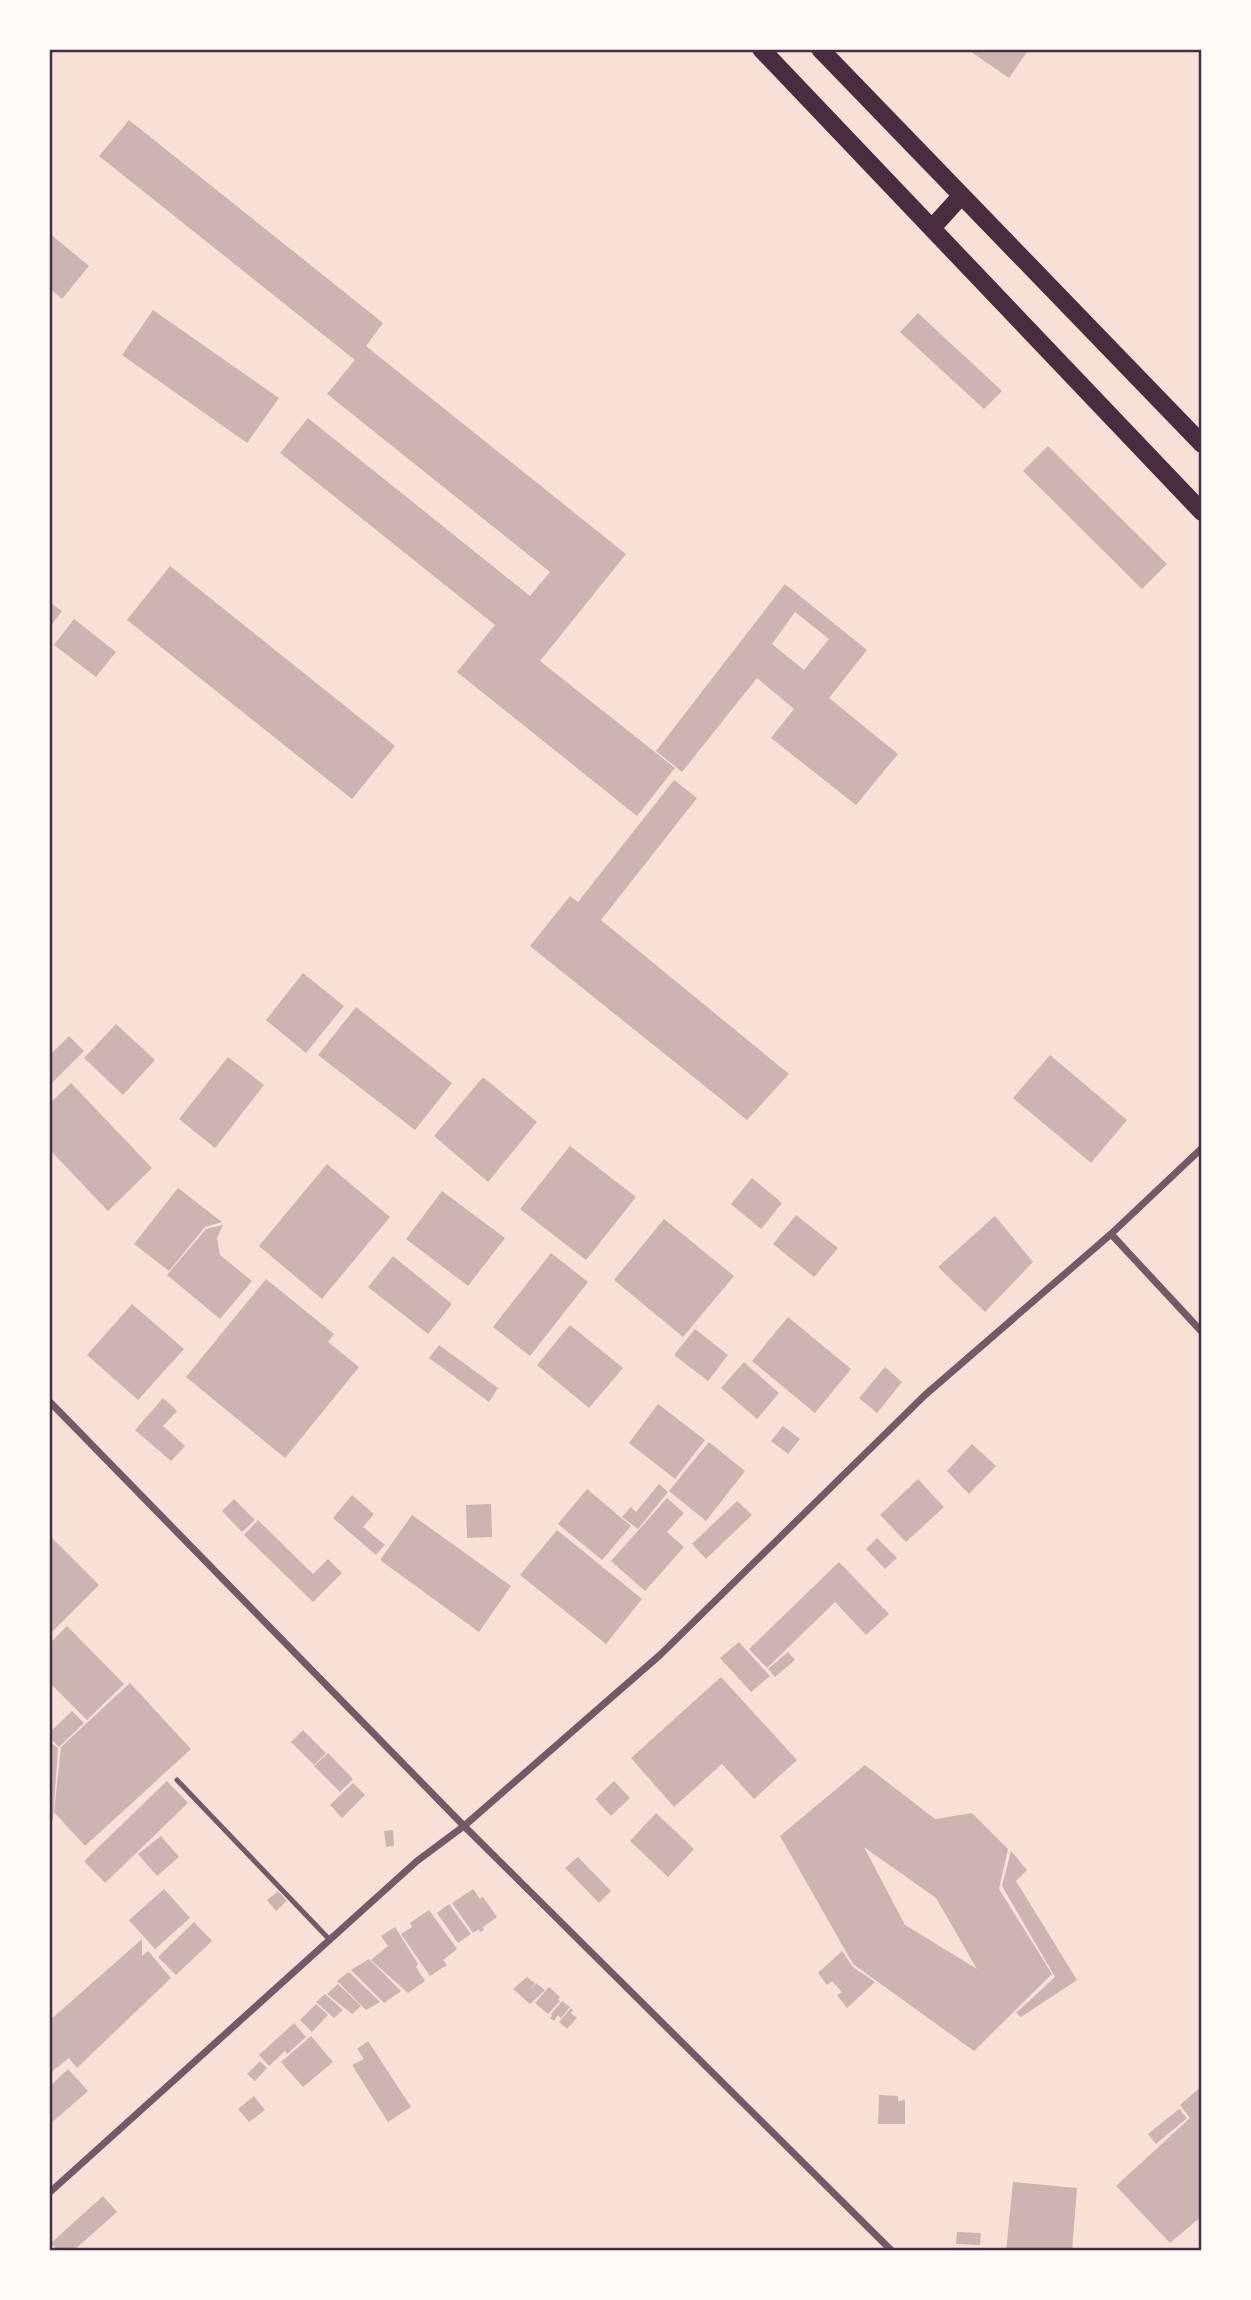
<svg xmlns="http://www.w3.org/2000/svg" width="1251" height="2300" font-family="'Public Sans',sans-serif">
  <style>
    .building { fill: #ccb4b1; fill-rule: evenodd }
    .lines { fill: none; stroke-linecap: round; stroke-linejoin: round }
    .service { stroke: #755966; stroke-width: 5 }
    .minor { stroke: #755966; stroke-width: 7 }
    .primary { stroke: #4a2c40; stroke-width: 18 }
    .neatline { fill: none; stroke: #4a2c40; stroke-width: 2.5 }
  </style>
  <rect width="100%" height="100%" fill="#f7e1d7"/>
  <path class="building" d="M967,49h62l-20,29z
    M129,120l254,203 -17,23 260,208 -86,107 135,107 -38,48 -180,-144 38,-47 -215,-172 28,-35 222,178 20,-24 -223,-178 28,-34 -256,-204z
    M49,233l40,33 -27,33 -13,-11z
    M153,310l126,88 -32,45 -125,-88z
    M918,313l84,78 -18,18 -84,-77z
    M1048,446l119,118 -25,25 -119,-118z
    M170,566l225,180 -43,53 -225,-179z
    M785,584l82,66 -38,48 69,56 -42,51 -85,-67 23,-29 -37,-31 -75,94 -26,-21zM795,612l34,27 -25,31 -32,-26z
    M49,602l13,9 -13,17z
    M74,619l42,33 -20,25 -42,-32z
    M674,780l23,18 -96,122 188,154 -42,46 -217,-174 40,-50 8,6z
    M303,973l41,33 -38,47 -40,-33z
    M356,1007l96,76 -37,47 -97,-75z
    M116,1024l39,36 -32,35 -39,-37z
    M69,1036l15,15 -35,35v-30z
    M1050,1055l77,65 -36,43 -78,-65z
    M228,1057l36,28 -49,63 -36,-29z
    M483,1077l54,45 -49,60 -54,-46z
    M71,1083l81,85 -44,43 -59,-62v-45z
    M570,1146l66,51 -50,63 -66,-51z
    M327,1164l63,53 -68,82 -63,-53z
    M752,1178l30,25 -21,26 -30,-25z
    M178,1188l44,34 -17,5 -36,44 -35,-27z
    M442,1191l63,47 -37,48 -62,-47z
    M796,1215l42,33 -24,29 -41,-33z
    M995,1216l38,46 -48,50 -47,-45z
    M664,1219l70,57 -51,61 -69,-57z
    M223,1225l-6,13 3,17 32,26 -32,38 -53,-44 39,-46z
    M551,1253l37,29 -58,74 -37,-29z
    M393,1256l59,48 -24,30 -60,-47z
    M266,1279l68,55 -6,8 31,25 -74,91 -99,-81z
    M132,1304l52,45 -46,51 -51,-45z
    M788,1317l63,52 -36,44 -63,-52z
    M570,1325l53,43 -34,40 -52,-43z
    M695,1329l33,26 -20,26 -34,-26z
    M439,1345l59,43 -9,14 -60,-44z
    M744,1362l35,31 -22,26 -36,-31z
    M885,1367l17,15 -25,31 -18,-15z
    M163,1398l14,13 -14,15 22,20 -14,15 -36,-31z
    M658,1404l47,36 -30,39 -46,-36z
    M783,1426l17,13 -12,15 -17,-13z
    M709,1442l36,29 -39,50 -37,-30z
    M972,1444l24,22 -27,28 -22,-23z
    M918,1479l26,28 -38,35 -26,-27z
    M659,1484l9,8 -30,37 -16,-12 9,-10 5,5z
    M587,1489l44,37 -29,34 -44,-36z
    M352,1495l22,19 -11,13 22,18 -9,10 -43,-37z
    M667,1498l17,15 -17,19 17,15 -39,44 -34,-30z
    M234,1499l21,21 -13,12 -20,-21z
    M737,1501l15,14 -46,44 -14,-15z
    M491,1504l1,33 -25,1 -1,-33z
    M412,1515l99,71 -32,46 -99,-72z
    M258,1520l55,54 15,-15 14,14 -29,29 -69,-67z
    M557,1530l85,69 -36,45 -86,-69z
    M49,1535l50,50 -50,50z
    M877,1538l20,20 -12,11 -19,-20z
    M839,1562l50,52 -23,21 -31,-33 -68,66 -18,-19z
    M67,1626l57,58 -37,36 -38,-38v-38z
    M739,1642l31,34 -19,16 -31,-34z
    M788,1652l7,8 -20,17 -7,-8z
    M721,1677l76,83 -43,39 -32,-35 -48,43 -43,-49z
    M130,1683l61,66 -106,97 -31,-34 7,-65z
    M72,1711l12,12 -25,24 -10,-10v-4z
    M303,1730l23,23 -12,12 -23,-23z
    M49,1741l9,7 -5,72h-4z
    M328,1753l25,26 -13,13 -26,-26z
    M865,1765l70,54 37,-6 36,36 -9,40 53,85 -78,77 -121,-87 -73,-128zM864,1847l72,51 41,71 -72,-44z
    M167,1781l21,22 -83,80 -21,-22z
    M614,1781l16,17 -19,18 -16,-17z
    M353,1783l12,12 -23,23 -12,-13z
    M656,1813l38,36 -26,28 -38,-36z
    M393,1830l1,16 -8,1 -2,-16z
    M161,1836l18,21 -22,19 -19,-22z
    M1011,1851l16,19 -11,11 61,99 -56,37 -5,-4 39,-36 -53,-91z
    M578,1857l33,34 -12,12 -34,-35z
    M164,1889l26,29 -35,31 -26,-29z
    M473,1889l7,10 3,-2 14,20 -14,10 1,3 -4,2 -1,-3 -6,4 -21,-30z
    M278,1891l9,10 -11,10 -9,-11z
    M449,1904l22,30 -13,9 -21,-30z
    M429,1910l28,39 -14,11 4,5 -17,11 -29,-42 11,-7 -2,-4z
    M194,1922l18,19 -36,34 -18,-18z
    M395,1927l23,37 -2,3 9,14 -17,12 -37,-33 17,-14 -7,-10z
    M142,1939v17l6,-5 23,27 -94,90 -8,-10 -20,16v-53z
    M842,1951l11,16 22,15 -28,26 -10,-13 5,-3 -10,-11 -5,4 -9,-12z
    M369,1959l32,32 -17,12 -33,-33z
    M349,1972l31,30 -14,8 -29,-29z
    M527,1977l8,6 -5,7 6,-7 9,7 -15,14 -17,-15z
    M338,1984l23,22 -9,8 -25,-20z
    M549,1987l11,10 -2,3 2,1 -12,13 -13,-11z
    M325,1994l18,16 -9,8 -18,-16z
    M562,2001l8,6 -9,11 -3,-3 -4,6 -4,-3 2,-2 -1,-2z
    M316,2004l12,11 -16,17 -12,-12z
    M571,2008l2,2 -2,3 6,5 -10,11 -8,-7z
    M294,2023l12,14 -19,17 -2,-3 -16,15 -10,-11z
    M311,2036l22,26 -30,25 -22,-25z
    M368,2041l43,66 -23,15 -36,-57 12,-6 -7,-10z
    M260,2061l7,7 -12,13 -8,-7z
    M68,2069l20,22 -39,34v-38z
    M1202,2086v130l-32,27 -54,-57 74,-68 -10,-13z
    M879,2095l19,1v5l7,-1v24h-27z
    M254,2096l11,14 -16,12 -11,-13z
    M1179,2109l8,9 -31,26 -8,-10z
    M1013,2182l64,6 -5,63h-66z
    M103,2196l14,16 -44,39h-15l-7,-8z
    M957,2232l24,1 -1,12 -24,-1z"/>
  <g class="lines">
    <path class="service" d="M177,1780l152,159"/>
    <path class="minor" d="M1111,1234l91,98
      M49,1401l415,425 428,425
      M49,2193l368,-332 47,-35 196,-171 265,-260 186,-161 91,-86"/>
    <path class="primary" d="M761,49l441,463
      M820,49l382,395
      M932,228l29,-32"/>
  </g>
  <rect width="1251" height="2300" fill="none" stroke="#fffaf5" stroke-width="102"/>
  <rect x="51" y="51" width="1149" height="2198" class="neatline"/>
</svg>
